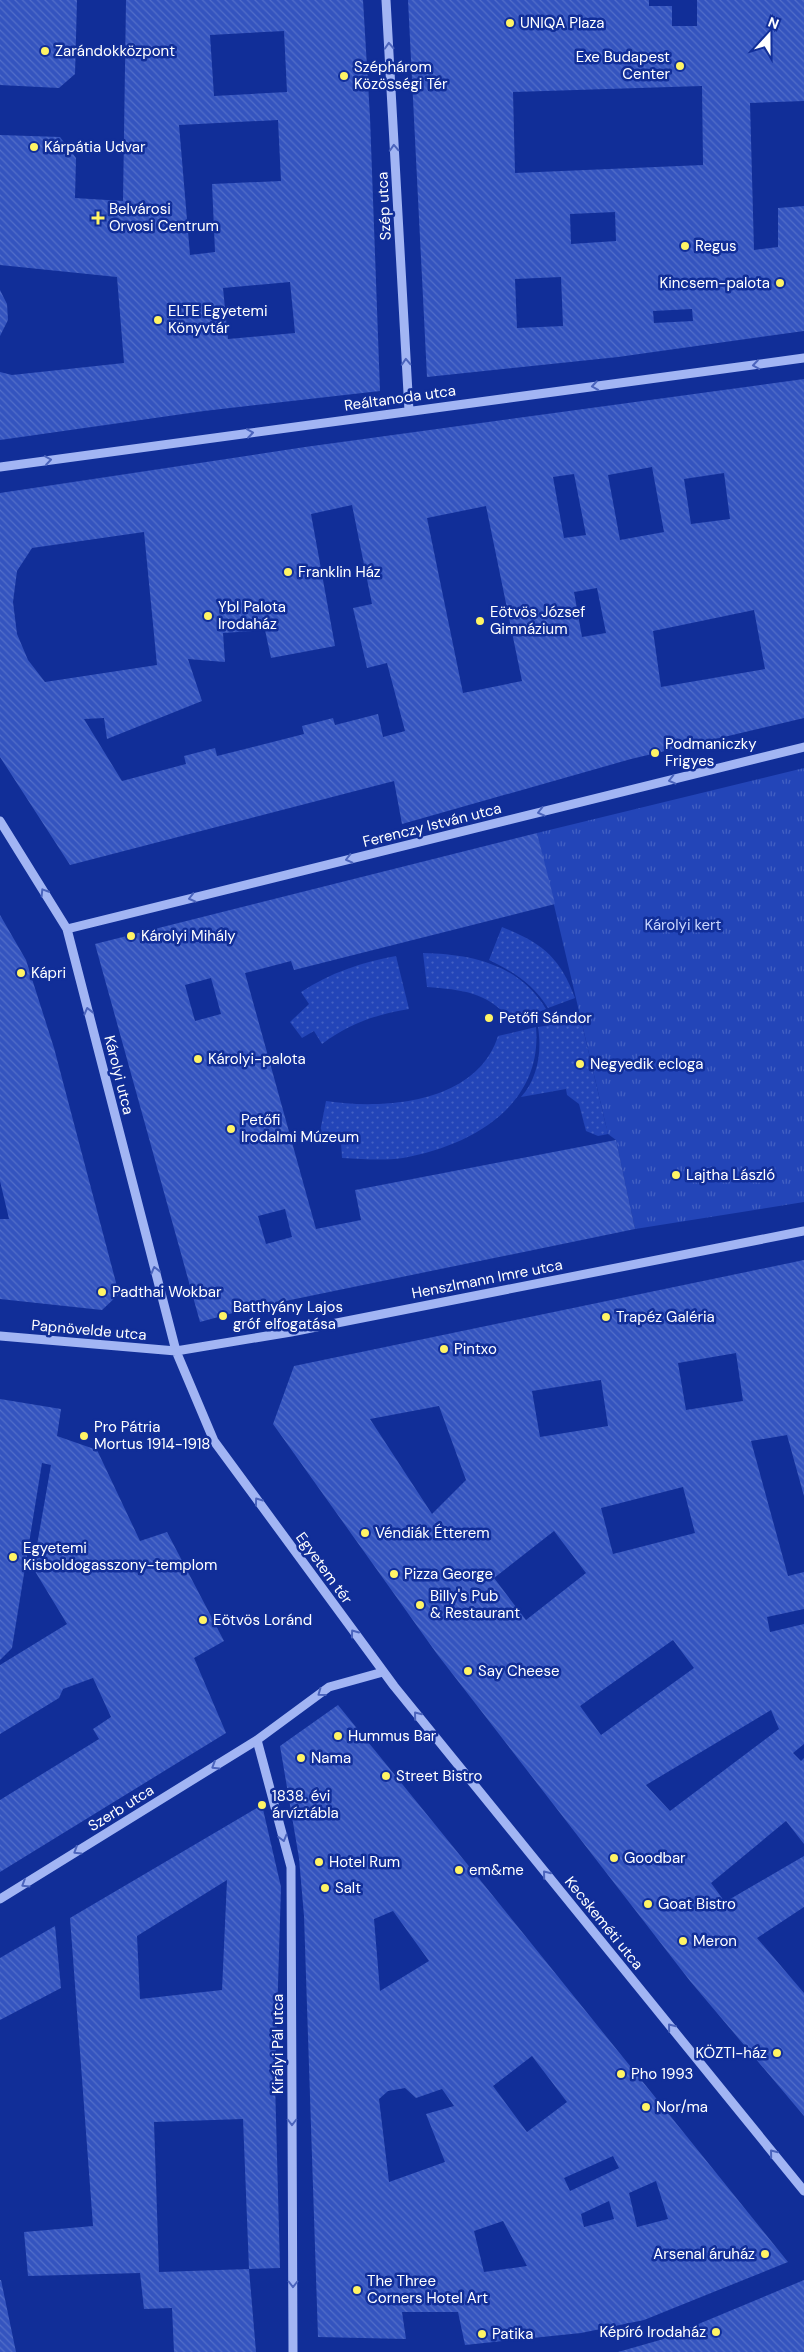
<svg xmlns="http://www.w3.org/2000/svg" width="804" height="2352" font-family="'DM Sans',sans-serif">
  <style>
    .grass { fill: url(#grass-dots) }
    .park { fill: url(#park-tufts) }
    .building { fill: url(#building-back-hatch); fill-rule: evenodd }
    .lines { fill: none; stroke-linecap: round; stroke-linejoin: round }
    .minor { stroke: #a2b5f4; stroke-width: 9 }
    .oneway { stroke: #4b64bd }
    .poi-dot { fill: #fff465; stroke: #112e98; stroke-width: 2 }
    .labels { text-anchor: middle; stroke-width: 5; stroke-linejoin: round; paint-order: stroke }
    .poi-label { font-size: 15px; fill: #fff; stroke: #112e98; text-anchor: start }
    .street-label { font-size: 15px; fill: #fff; stroke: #112e98 }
    .park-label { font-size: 15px; fill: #cad6fe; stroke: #112e98 }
  </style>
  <defs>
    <pattern id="grass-dots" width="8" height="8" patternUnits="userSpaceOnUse" patternTransform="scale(1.25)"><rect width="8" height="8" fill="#2345b8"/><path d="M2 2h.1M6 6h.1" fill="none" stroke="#4461c3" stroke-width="1.8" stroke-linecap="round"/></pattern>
    <pattern id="park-tufts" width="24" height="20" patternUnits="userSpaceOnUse" patternTransform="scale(1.25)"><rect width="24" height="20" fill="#2345b8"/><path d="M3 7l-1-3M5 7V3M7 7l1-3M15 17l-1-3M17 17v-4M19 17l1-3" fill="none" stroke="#4461c3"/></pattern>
    <pattern id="building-back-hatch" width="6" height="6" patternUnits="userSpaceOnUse" patternTransform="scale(1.25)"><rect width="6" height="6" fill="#3454bf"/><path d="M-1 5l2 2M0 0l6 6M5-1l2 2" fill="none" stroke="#526ec9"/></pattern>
  </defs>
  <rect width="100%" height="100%" fill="#112e98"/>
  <path class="grass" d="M502,927c40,16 58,30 73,71l-27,10c-15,-24 -34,-36 -59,-48z
    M423,953c48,1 96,11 123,56l-33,14c-24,-31 -49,-33 -86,-36z
    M396,956l13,53c-32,5 -61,15 -87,35l-8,-13 -12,7 -12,-16 19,-18 -8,-12c29,-19 61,-30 95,-36z
    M581,1020l27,114 -10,2 -12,-5 -7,-27 -12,-9 -1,-6 -45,8c17,-19 21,-46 17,-70z
    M536,1027c7,79 -65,119 -133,131 -20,3 -40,1 -61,0l-1,-16 -22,-5 7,-36c59,9 151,2 172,-65z"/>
  <path class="park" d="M804,768v434l-169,27 -19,-89 -8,-6 -71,-301z"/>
  <path class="building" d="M0,0h77l-2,74 -16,14 -59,-3z
    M126,0h237l7,117 10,274 -176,20 -204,29v-68l12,3 112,-12 -7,-86 -117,-12v-130l60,2 16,21 -1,40 48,3zM284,31l3,61 -73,4 -4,-61zM278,120l3,61 -69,3 3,68 -25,3 -11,-130zM290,282l5,51 -67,6 -5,-51z
    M408,0h241v6h23v20h25v-26h107v101l-54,2 4,147 24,-3v-39l26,-2v125l-186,26 -191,20zM702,86l1,79 -188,8 -2,-81zM615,212l1,29 -45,3 -1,-30zM561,277l2,49 -46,2 -2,-49zM692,309l1,12 -39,2 -1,-12z
    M0,290l7,14 1,16 -8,16z
    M804,379v339l-173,41 -229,65 -8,-43 -324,84 -70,-108v-264l305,-46zM652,467l12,65 -44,8 -12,-65zM724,473l6,46 -39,5 -7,-45zM574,474l12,61 -22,3 -11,-61zM352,505l20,99 -19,4 14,60 20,-5 18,68 -22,6 -5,-23 -43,11 -2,-7 -31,8 2,8 -87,22 -2,-8 -31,8 2,8 -64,17 -38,-62 20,-1 3,21 95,-38 -14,-42 37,3 -2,-29 42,-3 6,28 64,-12 -24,-132zM486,506l36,175 -59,12 -36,-175zM144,532l13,133 -112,17 -17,-22 -11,-26 -4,-32 4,-31 15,-23zM597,588l9,45 -24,4 -8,-45zM754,610l11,59 -104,18 -8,-56z
    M537,833l18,71 -261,66 -3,-9 -46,12 71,256 45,-9 -6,-30 261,-50 19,89 -384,79 -51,14 -105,-378zM211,978l10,36 -26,7 -10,-36zM285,1209l7,28 -26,7 -8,-28z
    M0,915l26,45 28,88 65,246 -17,16 -102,-11v-80h9l-9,-38z
    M804,1260v236l-17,-61 -36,6 37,135 16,-4v37l-37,8 3,15 34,-8v120l-11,9 8,8 3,-3v86l-18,-23 -75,62 14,19 79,-46v51l-47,31 47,55v123l-114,-135 -253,-327 -164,-230 21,-58zM736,1353l7,48 -57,9 -8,-47zM601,1380l7,46 -68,11 -8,-46zM439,1406l27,74 -34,34 -62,-95zM683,1487l12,46 -82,21 -12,-46zM554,1531l32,42 -60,47 -32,-42zM673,1640l21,28 -93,67 -21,-29zM771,1710l8,19 -109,82 -24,-26z
    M0,1399l61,10 -4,27 40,14 43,91 27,-9 57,109 -30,17 32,75 -226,139v-72l99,-61 -6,-10 18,-12 -18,-39 -30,11 -4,9 -59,36v-69l67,-41 -34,-56 18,-103 -9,-2 -30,185 -12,12z
    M338,1705l147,181 303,376 -144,58 -63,13 -116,12 -7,-33h-56l4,27 -88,-2 -14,-421 -5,-58 -19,-112zM393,1911l36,50 -49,30 -6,-72zM532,2056l35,46 -40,30 -34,-46zM405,2088l11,10 26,-9 12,17 -28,8 19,48 -56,20 -10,-83 9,-8zM613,2156l6,12 -49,23 -6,-13zM656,2181l12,38 -31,8 -8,-34zM609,2201l5,18 -30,8 -3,-13zM503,2221l24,45 -43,6 -10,-41z
    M262,1805l19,82 -6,195 5,186 -31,1 7,83h-82l-2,-44 -28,1 -4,-36 -112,3 -4,-44 69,-6 -23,-308zM227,1880l-5,110 -82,9 -3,-63zM243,2119l6,150 -90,3 -5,-150z
    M55,1926l6,62 -61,32v-62z
    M0,2280h1l15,72h-16z
    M804,2280v72h-186l42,-12z"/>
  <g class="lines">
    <path class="minor" d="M386,0l23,411
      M0,467l804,-109
      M0,821l67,108 109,422 38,90 180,245 410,505
      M67,929l737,-182
      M0,1336l176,15 115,-19 513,-101
      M257,1740l34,127 2,485
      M0,1899l257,-159 72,-53 54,-15"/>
  </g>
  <defs><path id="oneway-chevron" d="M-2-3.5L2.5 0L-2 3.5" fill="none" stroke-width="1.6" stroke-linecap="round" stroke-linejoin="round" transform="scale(1.25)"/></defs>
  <g class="oneway">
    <use href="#oneway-chevron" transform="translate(389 46) rotate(-93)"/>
    <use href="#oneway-chevron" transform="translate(394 148) rotate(-93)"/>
    <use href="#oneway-chevron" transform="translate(406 362) rotate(-93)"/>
    <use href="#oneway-chevron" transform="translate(756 365) rotate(172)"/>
    <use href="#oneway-chevron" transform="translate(595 386) rotate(172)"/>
    <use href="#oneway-chevron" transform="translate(250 433) rotate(-8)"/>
    <use href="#oneway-chevron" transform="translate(48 460) rotate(-8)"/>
    <use href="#oneway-chevron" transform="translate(672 780) rotate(166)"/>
    <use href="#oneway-chevron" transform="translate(541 812) rotate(166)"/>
    <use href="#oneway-chevron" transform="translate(349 859) rotate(166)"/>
    <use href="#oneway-chevron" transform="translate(44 892) rotate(-122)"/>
    <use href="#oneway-chevron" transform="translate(192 898) rotate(166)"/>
    <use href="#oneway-chevron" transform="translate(88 1011) rotate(-104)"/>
    <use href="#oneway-chevron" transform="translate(155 1270) rotate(-104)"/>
    <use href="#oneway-chevron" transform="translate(258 1501) rotate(-126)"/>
    <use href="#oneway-chevron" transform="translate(354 1633) rotate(-126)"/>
    <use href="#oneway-chevron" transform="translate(321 1693) rotate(144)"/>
    <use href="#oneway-chevron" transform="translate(417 1715) rotate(-129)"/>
    <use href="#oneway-chevron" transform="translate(215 1766) rotate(148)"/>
    <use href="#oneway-chevron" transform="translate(283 1838) rotate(75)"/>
    <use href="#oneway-chevron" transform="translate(77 1851) rotate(148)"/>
    <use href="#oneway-chevron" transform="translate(546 1874) rotate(-129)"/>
    <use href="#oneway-chevron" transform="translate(25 1884) rotate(148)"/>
    <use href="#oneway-chevron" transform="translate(671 2027) rotate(-129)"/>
    <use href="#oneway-chevron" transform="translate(292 2122) rotate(90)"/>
    <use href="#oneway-chevron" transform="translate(773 2153) rotate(-129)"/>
    <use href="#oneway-chevron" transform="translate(293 2284) rotate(90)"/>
  </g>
  <g class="poi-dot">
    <circle cx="510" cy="23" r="5"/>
    <circle cx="45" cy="51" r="5"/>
    <circle cx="680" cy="66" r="5"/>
    <circle cx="344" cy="76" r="5"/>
    <circle cx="34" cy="147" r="5"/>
    <path d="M95.5 210.5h5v5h5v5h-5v5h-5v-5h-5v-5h5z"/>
    <circle cx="685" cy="246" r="5"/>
    <circle cx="780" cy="283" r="5"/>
    <circle cx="158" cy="320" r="5"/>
    <circle cx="288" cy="572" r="5"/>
    <circle cx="208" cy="616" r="5"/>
    <circle cx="480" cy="621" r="5"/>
    <circle cx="655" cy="753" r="5"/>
    <circle cx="131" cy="936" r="5"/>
    <circle cx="21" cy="973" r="5"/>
    <circle cx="489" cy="1018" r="5"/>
    <circle cx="198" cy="1059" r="5"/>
    <circle cx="580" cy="1064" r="5"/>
    <circle cx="231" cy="1129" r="5"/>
    <circle cx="676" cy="1175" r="5"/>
    <circle cx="102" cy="1292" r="5"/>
    <circle cx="223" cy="1316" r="5"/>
    <circle cx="606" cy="1317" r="5"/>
    <circle cx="444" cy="1349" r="5"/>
    <circle cx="84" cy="1436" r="5"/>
    <circle cx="365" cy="1533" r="5"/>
    <circle cx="13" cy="1557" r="5"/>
    <circle cx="394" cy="1574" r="5"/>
    <circle cx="420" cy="1605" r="5"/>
    <circle cx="203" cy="1620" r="5"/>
    <circle cx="468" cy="1671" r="5"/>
    <circle cx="338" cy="1736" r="5"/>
    <circle cx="301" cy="1758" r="5"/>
    <circle cx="386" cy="1776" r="5"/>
    <circle cx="262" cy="1805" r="5"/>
    <circle cx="614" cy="1858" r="5"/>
    <circle cx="319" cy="1862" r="5"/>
    <circle cx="459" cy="1870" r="5"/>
    <circle cx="325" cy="1888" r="5"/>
    <circle cx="648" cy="1904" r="5"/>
    <circle cx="683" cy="1941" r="5"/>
    <circle cx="777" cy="2053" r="5"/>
    <circle cx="621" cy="2074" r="5"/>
    <circle cx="646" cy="2107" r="5"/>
    <circle cx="765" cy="2254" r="5"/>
    <circle cx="357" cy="2290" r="5"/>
    <circle cx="716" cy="2332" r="5"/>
    <circle cx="482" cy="2334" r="5"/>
  </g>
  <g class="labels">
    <g class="poi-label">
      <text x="520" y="28">UNIQA Plaza</text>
      <text x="55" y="56">Zarándokközpont</text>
      <text x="670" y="62" text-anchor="end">Exe Budapest<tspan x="670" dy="17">Center</tspan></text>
      <text x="354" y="72">Széphárom<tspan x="354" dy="17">Közösségi Tér</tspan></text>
      <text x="44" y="152">Kárpátia Udvar</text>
      <text x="109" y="214">Belvárosi<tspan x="109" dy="17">Orvosi Centrum</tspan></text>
      <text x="695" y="251">Regus</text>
      <text x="770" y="288" text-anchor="end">Kincsem-palota</text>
      <text x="168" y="316">ELTE Egyetemi<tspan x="168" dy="17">Könyvtár</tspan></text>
      <text x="298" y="577">Franklin Ház</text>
      <text x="218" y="612">Ybl Palota<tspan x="218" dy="17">Irodaház</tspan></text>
      <text x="490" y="617">Eötvös József<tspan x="490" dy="17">Gimnázium</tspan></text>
      <text x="665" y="749">Podmaniczky<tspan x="665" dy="17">Frigyes</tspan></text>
      <text x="141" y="941">Károlyi Mihály</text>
      <text x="31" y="978">Kápri</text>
      <text x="499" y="1023">Petőfi Sándor</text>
      <text x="208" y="1064">Károlyi-palota</text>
      <text x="590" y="1069">Negyedik ecloga</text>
      <text x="241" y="1125">Petőfi<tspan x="241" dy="17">Irodalmi Múzeum</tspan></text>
      <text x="686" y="1180">Lajtha László</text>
      <text x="112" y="1297">Padthai Wokbar</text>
      <text x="233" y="1312">Batthyány Lajos<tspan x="233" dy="17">gróf elfogatása</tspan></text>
      <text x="616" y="1322">Trapéz Galéria</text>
      <text x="454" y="1354">Pintxo</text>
      <text x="94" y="1432">Pro Pátria<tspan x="94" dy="17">Mortus 1914-1918</tspan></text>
      <text x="375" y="1538">Véndiák Étterem</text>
      <text x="23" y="1553">Egyetemi<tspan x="23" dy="17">Kisboldogasszony-templom</tspan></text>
      <text x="404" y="1579">Pizza George</text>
      <text x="430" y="1601">Billy's Pub<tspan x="430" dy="17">&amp; Restaurant</tspan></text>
      <text x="213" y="1625">Eötvös Loránd</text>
      <text x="478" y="1676">Say Cheese</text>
      <text x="348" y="1741">Hummus Bar</text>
      <text x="311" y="1763">Nama</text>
      <text x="396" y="1781">Street Bistro</text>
      <text x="272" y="1801">1838. évi<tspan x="272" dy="17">árvíztábla</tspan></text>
      <text x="624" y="1863">Goodbar</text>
      <text x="329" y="1867">Hotel Rum</text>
      <text x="469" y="1875">em&amp;me</text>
      <text x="335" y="1893">Salt</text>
      <text x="658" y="1909">Goat Bistro</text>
      <text x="693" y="1946">Meron</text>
      <text x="767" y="2058" text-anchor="end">KÖZTI-ház</text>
      <text x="631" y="2079">Pho 1993</text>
      <text x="656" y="2112">Nor/ma</text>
      <text x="755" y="2259" text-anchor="end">Arsenal áruház</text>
      <text x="367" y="2286">The Three<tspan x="367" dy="17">Corners Hotel Art</tspan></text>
      <text x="706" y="2337" text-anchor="end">Képíró Irodaház</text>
      <text x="492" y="2339">Patika</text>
    </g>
    <g class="street-label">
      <text transform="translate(384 206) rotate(-93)" y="5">Szép utca</text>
      <text transform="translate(400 398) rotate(-8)" y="5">Reáltanoda utca</text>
      <text transform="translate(432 825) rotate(-14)" y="5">Ferenczy István utca</text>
      <text transform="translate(119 1075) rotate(76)" y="5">Károlyi utca</text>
      <text transform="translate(487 1279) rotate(-11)" y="5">Henszlmann Imre utca</text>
      <text transform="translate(89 1330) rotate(5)" y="5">Papnövelde utca</text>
      <text transform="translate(324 1568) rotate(54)" y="5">Egyetem tér</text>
      <text transform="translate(121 1808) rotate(-32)" y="5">Szerb utca</text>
      <text transform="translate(604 1923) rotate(51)" y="5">Kecskeméti utca</text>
      <text transform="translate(278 2044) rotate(-90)" y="5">Királyi Pál utca</text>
    </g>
    <g class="park-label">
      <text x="683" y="930">Károlyi kert</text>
    </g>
  </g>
  <g transform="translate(769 35) rotate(21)" stroke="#112e98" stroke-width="4" paint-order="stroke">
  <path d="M0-4L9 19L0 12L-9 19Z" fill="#ffffff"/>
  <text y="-8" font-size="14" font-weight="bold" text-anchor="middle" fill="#ffffff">N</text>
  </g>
</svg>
